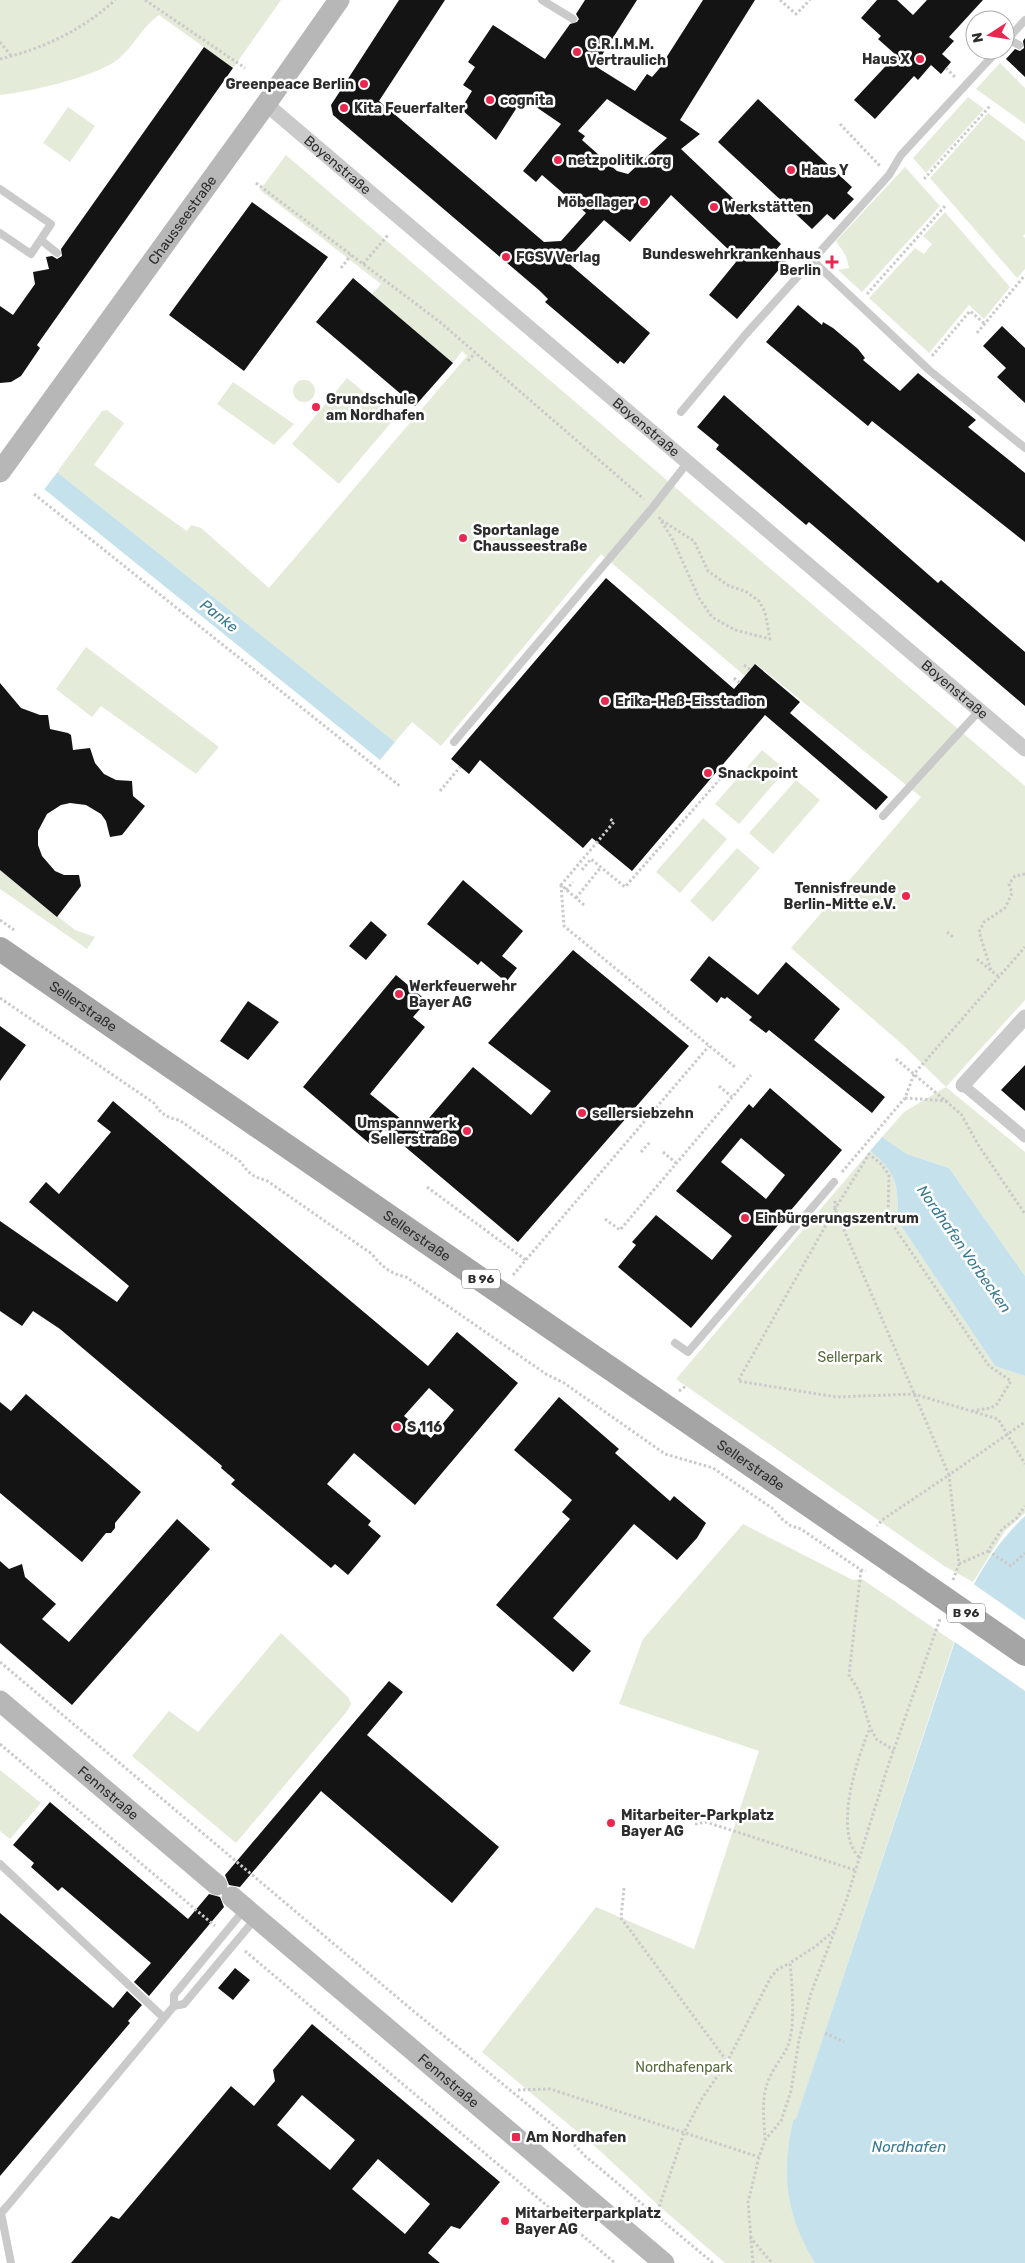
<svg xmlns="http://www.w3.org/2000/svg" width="1025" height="2263" font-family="Rubik,sans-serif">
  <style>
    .green { fill: #e5ebd9 }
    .water { fill: #c5e2ec }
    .pier { fill: #fff }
    .building { fill: #141414; fill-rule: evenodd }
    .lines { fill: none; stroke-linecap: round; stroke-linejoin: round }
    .path { stroke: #cacaca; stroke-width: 3; stroke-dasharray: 2.5 2.5; stroke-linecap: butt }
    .service { stroke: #cacaca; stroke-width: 8 }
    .pedestrian { stroke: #cacaca; stroke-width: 11 }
    .minor { stroke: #cacaca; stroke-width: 15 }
    .secondary { stroke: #b7b7b7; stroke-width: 21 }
    .primary { stroke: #a5a5a5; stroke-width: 24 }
    .primary-bridge { stroke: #a5a5a5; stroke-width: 24 }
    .poi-dot { fill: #ea284f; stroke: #fff; stroke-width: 2 }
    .labels { text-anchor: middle; stroke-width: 5; stroke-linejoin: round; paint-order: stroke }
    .shield { fill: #fff; stroke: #6c6c6c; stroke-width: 1 }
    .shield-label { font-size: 12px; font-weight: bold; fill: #2d2d2d }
    .poi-label { font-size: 14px; font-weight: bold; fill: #2d2d2d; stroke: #fff; text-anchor: start }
    .street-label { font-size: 14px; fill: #2d2d2d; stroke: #fff }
    .park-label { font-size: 14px; fill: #566a39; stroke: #fff }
    .water-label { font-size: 15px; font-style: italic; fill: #397a91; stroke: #fff }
  </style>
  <rect width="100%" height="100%" fill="#fff"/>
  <path class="green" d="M0,0h281l-48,68 -74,-53c-19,14 -26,33 -42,45 -22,17 -88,32 -117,35z
    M1000,63l25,25v36l-49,-35z
    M968,97l16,12 -58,64 -13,-15z
    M68,107l27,19 -25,36 -27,-19z
    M988,113l37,28v93l-2,2 2,2v31l-8,9 -87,-100z
    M286,155l739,631v214l-79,87 79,65v124l-76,-108 -42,-14 -25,-17 22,-25 42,-25 -43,-42 -112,-97 130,-151 -165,-133 -11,12 -144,-122 -160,192 -29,-24 -17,20 -338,-270 45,-61 5,-1 17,13 -30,42 93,66 4,-6 10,3 68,60 198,-232 -5,-5 -9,12 -81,-69 9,-10 -121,-94z
    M905,167l35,39 -78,86 -24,-22 11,-2 -3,-12 -10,-15z
    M945,212l65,75 -26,32 -15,-14 -40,48 -60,-55 46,-50 9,6 8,-10 -9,-8z
    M347,378l48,40 -56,66 -47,-40z
    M293 391a11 11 0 1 1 22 0a11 11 0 1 1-22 0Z
    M233,382l61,42 -20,21 -57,-41z
    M86,647l133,100 -23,27 -95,-68 -9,11 -36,-28z
    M762,750l24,20 -47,54 -24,-20z
    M796,780l24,20 -47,54 -24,-21z
    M703,818l24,21 -47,54 -24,-21z
    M737,848l23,20 -47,54 -23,-21z
    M0,870l75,60 20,7 -8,12 -87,-60z
    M870,1151c27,22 29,35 27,69l98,146 30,10v137l-20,18 -32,51 -29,-16 -268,-187z
    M743,1524l110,56 9,-1 92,63 -158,478h-3c-11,50 -4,99 22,143h-90l-67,-58 -59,-55 -117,-98 114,-145 98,42 65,-198 -140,-47 24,-65z
    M281,1633l67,64 3,7 -3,6 -112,133 -104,-87 37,-45 29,21z
    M0,1770l41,33 -31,36 -10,-8z"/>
  <path class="water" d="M0,431l57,41 338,270 -15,18 -336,-271 -44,-33z
    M882,1137l25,17 42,14 76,108v100l-30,-10 -98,-146c2,-34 0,-47 -27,-69z
    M1025,1516v747h-210c-29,-49 -34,-87 -22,-143l3,-1 178,-535c14,-26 29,-47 51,-68z"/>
  <path class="pier" d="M0,428l59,42 -16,21 -43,-32z
    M972,1583l53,37v71l-73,-51z"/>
  <path class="building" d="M399,0h46l-66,101 165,141 17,-1 25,-28 -44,-38 -6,7 -13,-11 38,-47 -38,-26 -27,42 -35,-31 11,-18 -9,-6 12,-18 -7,-5 25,-37 52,34 25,-35 7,-2 2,-3 -3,-5 9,-14h52l-42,66 40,25 12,-17 5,3 7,-8 44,-69h52l-75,120 20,14 -19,15 100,95 -6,7 12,9 -50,59 -28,-24 27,-33 -8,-9 2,-2 -59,-56 -41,47 -26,-22 -38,41 84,72 -26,31 -4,-3 -2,3 -73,-62 3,-3 -8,-8 -207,-176 -2,-10zM607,99l60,39 -39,36 -11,-3 -35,-31 3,-4 -7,-5z
    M877,0h20l16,15 14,-15h56l-34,37 5,4 -12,13 9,8 -10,12 -10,-9 -13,15 -4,-4 -39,43 -21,-19 42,-45 -18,-16 3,-3 -20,-18z
    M1025,38v39l-19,-18 9,-10 5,2 4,-3 -1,-7z
    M204,47l29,21 -196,277 3,3 -19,28 -10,6 -11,1v-77l13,9 22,-31 -2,-12 16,-3 -3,-12 6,-1 5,3 5,-3 -1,-7z
    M758,99l94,88 -5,6 7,6 -20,21 -7,-6 -15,15 -94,-87z
    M252,202l76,55 -84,114 -75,-56z
    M353,278l100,85 -38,43 -99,-84z
    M798,305l24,20 1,-3 10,6 25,21 7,9 -2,2 37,31 18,-18 58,47 -8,7 57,46v69l-153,-121 -4,5 -102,-84z
    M1002,326l23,22v55l-28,-26 9,-9 -23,-22z
    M724,395l214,188 3,-3 84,72v54l-216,-184 -3,3 -90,-76 3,-4 -22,-18z
    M606,578l128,111 21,-25 45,38 -10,11 98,84 -12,13 -111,-95 -133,156 -40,-33 -9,10 -103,-88 -11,14 -18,-15z
    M0,683l21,25 19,7h8l2,14 18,4 3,2 2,15 17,-2 5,15 9,11 12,6 16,1 1,15 12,10 -23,29 -12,2 -4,-16 -5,-7 -15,-9 -16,-2 -9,2 -14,9 -9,17v14l4,11 13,15 9,4h15l2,11 -24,31 -57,-47z
    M463,880l60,51 -21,25 15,12 -11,14 -25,-21 -3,4 -51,-41z
    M371,921l16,14 -21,25 -17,-14z
    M573,950l116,96 -171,196 -134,-113 -14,15 -67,-57 93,-112 31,26 -14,16 12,10 -55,67 47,38 56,-65 58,48 20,-24 -63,-48z
    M709,956l49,39 28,-33 54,47 -26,31 71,57 -13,16 -103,-83 -3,3 -17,-13 3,-3 -25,-20 -2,2 -4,-2 -4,6 -27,-23z
    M248,1001l31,21 -31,38 -28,-19z
    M0,1026l26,19 -26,36z
    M1025,1065v46l-24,-21z
    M770,1088l72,62 -151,178 -73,-61 18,-22 -4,-3 24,-27 56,45 20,-24 -56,-45 73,-87 4,4zM741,1138l44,37 -19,24 -45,-37z
    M113,1101l315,265 29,-34 61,51 -103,122 -61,-52 -27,31 44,37 -3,4 13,11 -33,39 -13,-11 -4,4 -100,-84 4,-4 -14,-12 1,-2 -162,-137 -27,-18 -11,15 -22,-15v-90l117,81 12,-16 -100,-84 17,-20 13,12 52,-62 -14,-11zM429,1388l25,22 -23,28 -27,-22z
    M26,1394l115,98 -26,31v5l-4,5h-5l-24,29 -82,-69v-91l11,9z
    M559,1397l60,52 -4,4 55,48 4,-5 32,27 -9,15 -20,22 -43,-36 -81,94 38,33 -18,21 -77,-67 74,-86 -8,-7 10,-12 -58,-50z
    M177,1519l33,30 -138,156 -72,-62v-82l9,8 13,-5 3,13 31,27 -14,15 27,23z
    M389,1681l14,11 -36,43 132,112 -47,56 -131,-112 -81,96 -11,-2 -4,-10z
    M50,1802l138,117 21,-25 11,3 4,10 -75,89 -15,-14 17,-19 -89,-76 -4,4 -27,-24 3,-4 -21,-18z
    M0,1913l113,95 14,-17 15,14 -14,16 2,2 -130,153z
    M235,1968l15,12 -17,20 -15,-12z
    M312,2024l188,158 -40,47 -9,-3 -23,27 12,10h-369l40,-47 8,3 112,-133 23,20 21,-25 -2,-11zM302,2095l53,45 -25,30 -53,-45zM378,2159l52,45 -25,30 -53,-45z"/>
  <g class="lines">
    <path class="path" d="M145,0l100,68
      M780,0l16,14 14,-14
      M0,42l12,15
      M0,59c42,-10 83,-29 115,-59
      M946,68l9,9
      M840,124l40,42
      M924,179l66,-73
      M256,183l184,139 204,177
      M363,264l25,-29
      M341,268l10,-13
      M867,294l79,-89
      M977,333l48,-58
      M932,356l38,-45 15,13
      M468,361l7,-8
      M34,494l367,293
      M659,517l14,23 26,58 13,19 23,13 35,9 -5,-27 -6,-11 -14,-10 -16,-5 -21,-15 -14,-30 -33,-21
      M744,665l7,5
      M734,678l6,5
      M440,791l20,-24
      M582,870l9,-11 34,28 103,-117
      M561,885l3,41 171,141
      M566,890l7,-8
      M576,898l25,-31
      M584,905l-23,-20 53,-63 -5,-4
      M0,920l14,10
      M947,932l6,5
      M977,959l22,18
      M991,970l-12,-38 5,-10 21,-14 7,-15 -3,-9 6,-8 10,-2
      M0,998l154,105c6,10 13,15 25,17l62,42c6,10 13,16 25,18l106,74c9,12 19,20 34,23l140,97 18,9 101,71 48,14 59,40 11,12 8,6 10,3 60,41 5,1
      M896,1059l65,55 18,32 46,68
      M719,1086l13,11
      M905,1098l42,3
      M641,1152l9,-10
      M663,1152l13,11
      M842,1172l63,-74 9,-24 111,-127
      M427,1187l99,73
      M835,1201v8l114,266 -67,45 -5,6
      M605,1219l15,11 131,-155
      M513,1275l196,-229
      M679,1391l7,-5
      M972,1411l19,-3 6,-4 14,-23 -22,-15 -101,-148 1,-43 -8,-11 -12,-10 -34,55 -97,172 98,16 78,-3 84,25 27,45
      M988,1551l23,15 14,-13
      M959,1564l29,-13 14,-22 14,-10 9,-13
      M861,1570l-12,105 10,16 11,36 7,13 17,10
      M953,1580l6,-16 -10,-89 76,-53
      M0,1662l411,347 154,126 20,21 128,107
      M0,1744l215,182
      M695,1824l11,-2 149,48
      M859,1857c-26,-26 -2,-99 11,-129
      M624,1888l-3,30 114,154
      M245,1951l370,312
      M825,2033l19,9
      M518,2090l32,-1 209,68
      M765,2140c-1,-23 -5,-47 7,-67 6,-12 15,-21 18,-34 5,-24 2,-52 0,-76l26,-17 19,-16
      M654,2215l4,-5 26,-77 17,-33 26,-38 44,-85 7,-8 12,-6
      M750,2237l22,26
      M753,2263l-5,-61 11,-45 6,-17 16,-19 10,-30 8,-51 12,-47 35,-92 41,-132 53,-150"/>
    <path class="service" d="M542,0l31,19
      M1008,39l11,6
      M1005,42l20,-22
      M0,189l51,35 -20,30 -31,-21
      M41,240l16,13
      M812,260l117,110 96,78
      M681,412l65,-78 143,-159 12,-20 97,-105
      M454,742l199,-235 35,-45
      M883,816l96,-105
      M675,1343l13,9 146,-170
      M0,1864l164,154
      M174,2006l10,-2 71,-85
      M0,2212l1,1 8,-9 165,-198v-11l70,-85
      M1,2213l10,50"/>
    <path class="pedestrian" d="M963,1085l62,52"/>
    <g class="minor">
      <path id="s1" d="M266,104l759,645"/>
      <path d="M963,1085l62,-68"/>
    </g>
    <g class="secondary">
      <path id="s2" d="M0,472l266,-368 73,-104"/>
      <path id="s3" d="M0,1701l217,184"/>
      <path id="s4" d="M232,1897l432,366"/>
    </g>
    <path class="primary" id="s5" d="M0,949l908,624"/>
    <path class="primary-bridge" d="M908,1573l117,81"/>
  </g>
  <g class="poi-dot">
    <circle cx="577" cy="52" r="5"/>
    <circle cx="920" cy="59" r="5"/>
    <circle cx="364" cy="84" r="5"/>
    <circle cx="490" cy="100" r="5"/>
    <circle cx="344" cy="108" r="5"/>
    <circle cx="558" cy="160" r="5"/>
    <circle cx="791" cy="170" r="5"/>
    <circle cx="644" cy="202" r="5"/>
    <circle cx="714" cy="207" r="5"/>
    <circle cx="506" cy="257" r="5"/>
    <path d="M829.5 254.5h5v5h5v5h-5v5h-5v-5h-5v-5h5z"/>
    <circle cx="316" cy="407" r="5"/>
    <circle cx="463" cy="538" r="5"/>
    <circle cx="605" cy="701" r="5"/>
    <circle cx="708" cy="773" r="5"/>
    <circle cx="906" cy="896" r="5"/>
    <circle cx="399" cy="994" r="5"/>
    <circle cx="582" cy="1113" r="5"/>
    <circle cx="467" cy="1131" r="5"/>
    <circle cx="745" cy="1218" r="5"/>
    <circle cx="397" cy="1427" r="5"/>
    <circle cx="611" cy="1823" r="5"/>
    <rect x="511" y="2132" width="10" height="10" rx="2.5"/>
    <circle cx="505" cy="2221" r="5"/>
  </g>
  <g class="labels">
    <g class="shield">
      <rect x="462" y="1269.5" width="38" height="19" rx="4"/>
      <rect x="947" y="1603.5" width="38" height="19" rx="4"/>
    </g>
    <g class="shield-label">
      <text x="481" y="1283">B 96</text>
      <text x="966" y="1617">B 96</text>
    </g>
    <g class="poi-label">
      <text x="587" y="49">G.R.I.M.M.<tspan x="587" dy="16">Vertraulich</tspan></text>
      <text x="910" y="64" text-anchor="end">Haus X</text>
      <text x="354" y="89" text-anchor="end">Greenpeace Berlin</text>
      <text x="500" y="105">cognita</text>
      <text x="354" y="113">Kita Feuerfalter</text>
      <text x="568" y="165">netzpolitik.org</text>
      <text x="801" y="175">Haus Y</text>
      <text x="634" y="207" text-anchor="end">Möbellager</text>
      <text x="724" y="212">Werkstätten</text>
      <text x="821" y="259" text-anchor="end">Bundeswehrkrankenhaus<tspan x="821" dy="16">Berlin</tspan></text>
      <text x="516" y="262">FGSV Verlag</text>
      <text x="326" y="404">Grundschule<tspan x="326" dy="16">am Nordhafen</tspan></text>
      <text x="473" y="535">Sportanlage<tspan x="473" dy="16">Chausseestraße</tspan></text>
      <text x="615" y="706">Erika-Heß-Eisstadion</text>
      <text x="718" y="778">Snackpoint</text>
      <text x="896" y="893" text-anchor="end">Tennisfreunde<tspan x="896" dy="16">Berlin-Mitte e.V.</tspan></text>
      <text x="409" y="991">Werkfeuerwehr<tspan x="409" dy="16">Bayer AG</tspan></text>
      <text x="592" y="1118">sellersiebzehn</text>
      <text x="457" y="1128" text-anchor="end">Umspannwerk<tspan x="457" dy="16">Sellerstraße</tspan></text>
      <text x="755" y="1223">Einbürgerungszentrum</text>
      <text x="407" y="1432">S 116</text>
      <text x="621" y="1820">Mitarbeiter-Parkplatz<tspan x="621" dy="16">Bayer AG</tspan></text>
      <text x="526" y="2142">Am Nordhafen</text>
      <text x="515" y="2218">Mitarbeiterparkplatz<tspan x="515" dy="16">Bayer AG</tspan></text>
    </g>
    <g class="street-label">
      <text dy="5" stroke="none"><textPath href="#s1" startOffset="94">Boyenstraße</textPath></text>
      <text dy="5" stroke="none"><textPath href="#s2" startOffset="311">Chausseestraße</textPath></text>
      <text dy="5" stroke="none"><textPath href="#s1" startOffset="499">Boyenstraße</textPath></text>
      <text dy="5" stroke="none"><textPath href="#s1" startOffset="904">Boyenstraße</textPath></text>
      <text dy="5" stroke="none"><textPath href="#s5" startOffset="101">Sellerstraße</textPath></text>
      <text dy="5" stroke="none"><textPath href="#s5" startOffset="506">Sellerstraße</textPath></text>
      <text dy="5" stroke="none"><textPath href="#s5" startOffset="911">Sellerstraße</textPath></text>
      <text dy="5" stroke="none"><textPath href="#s3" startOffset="142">Fennstraße</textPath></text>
      <text dy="5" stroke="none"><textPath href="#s4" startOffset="284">Fennstraße</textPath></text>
    </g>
    <g class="park-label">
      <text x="850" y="1362">Sellerpark</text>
      <text x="684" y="2072">Nordhafenpark</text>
    </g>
    <g class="water-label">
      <text transform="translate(219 616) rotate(38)" y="5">Panke</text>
      <text transform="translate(964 1249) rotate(55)" y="5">Nordhafen Vorbecken</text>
      <text x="909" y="2152">Nordhafen</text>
    </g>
  </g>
  <g transform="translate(990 35) rotate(258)"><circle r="24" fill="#ffffff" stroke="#ababab"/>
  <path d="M0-4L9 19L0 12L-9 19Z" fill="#ea284f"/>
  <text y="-8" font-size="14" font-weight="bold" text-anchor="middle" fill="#2d2d2d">N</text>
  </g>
</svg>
